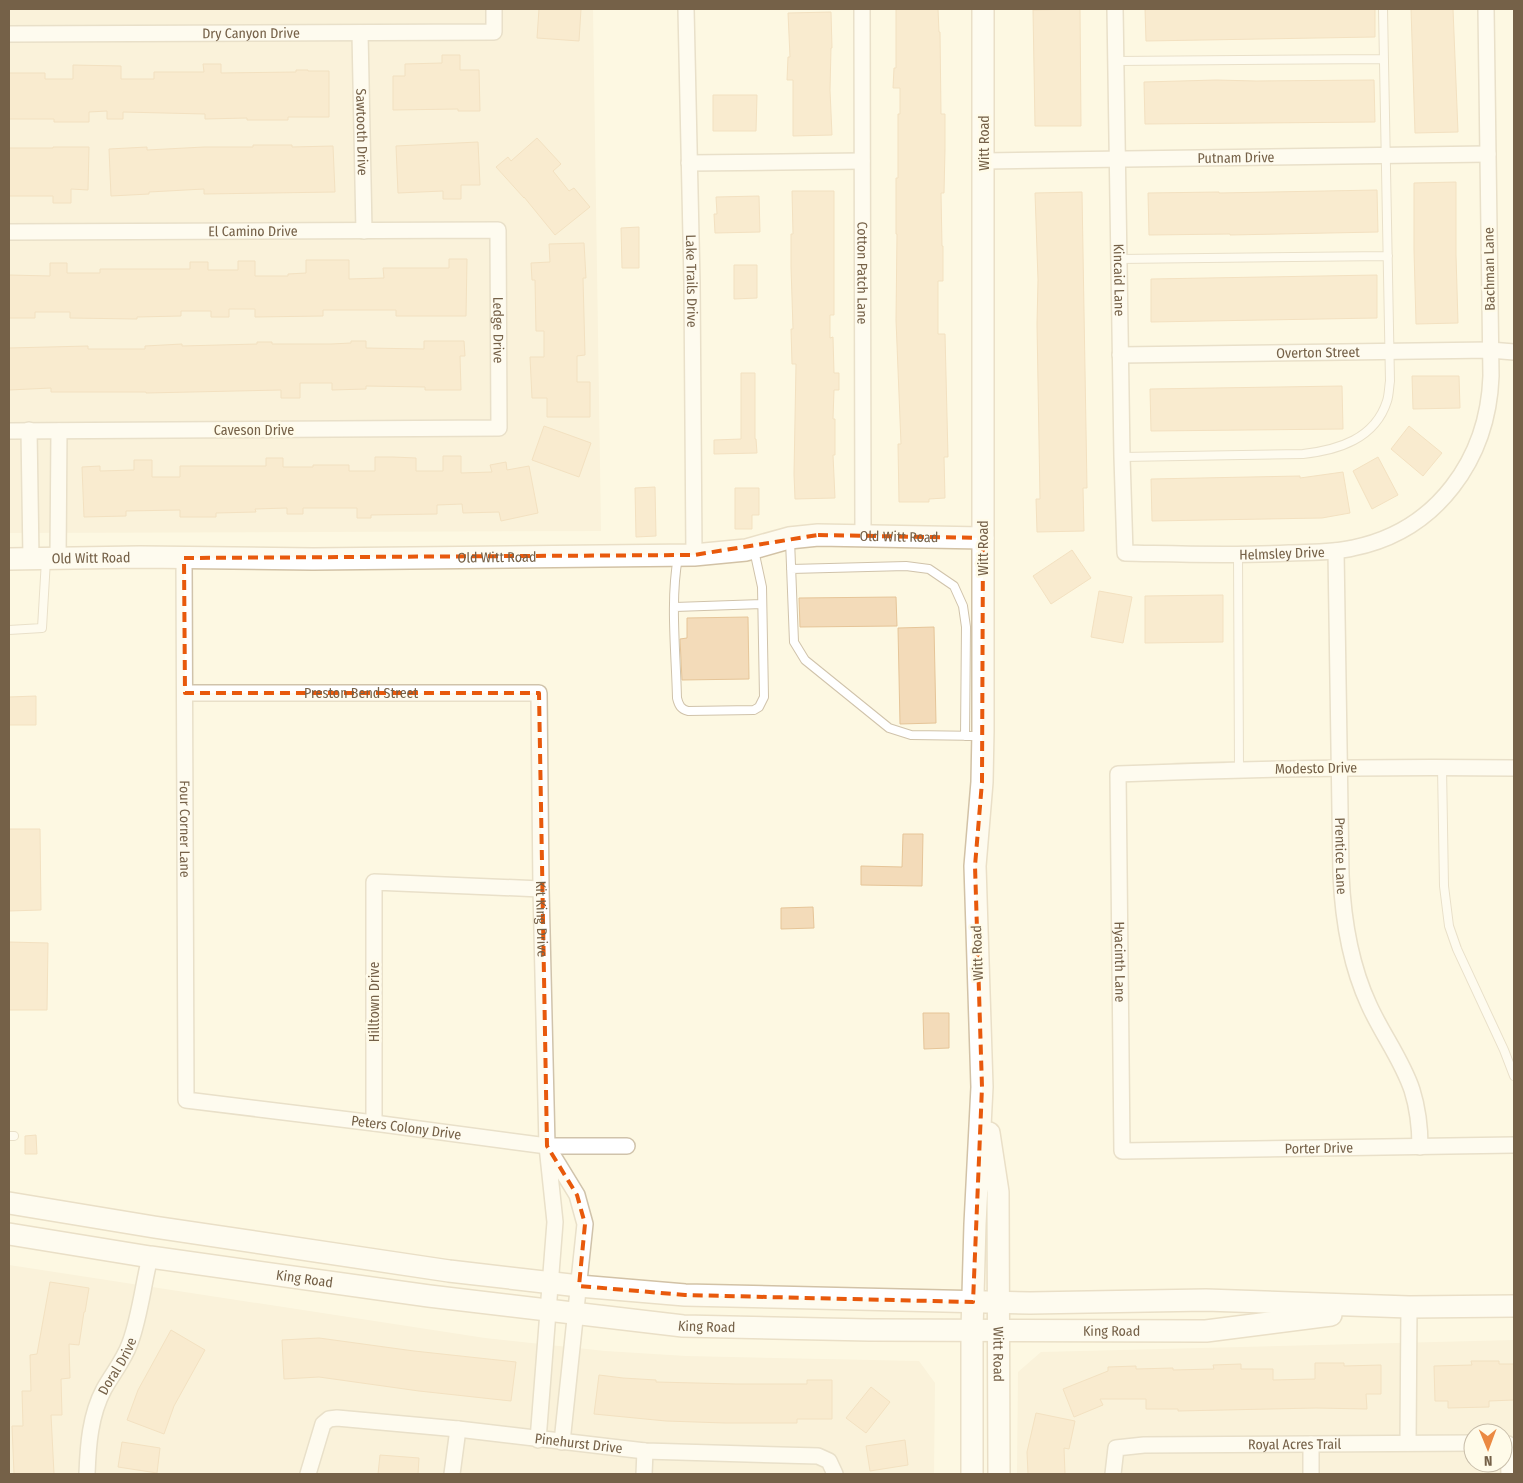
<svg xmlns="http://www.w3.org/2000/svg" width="1523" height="1483" font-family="'Fira Sans Condensed',sans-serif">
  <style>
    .residential { fill: #f5ebd0; fill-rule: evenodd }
    .building { fill: #f3dbb9; stroke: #e6c598 }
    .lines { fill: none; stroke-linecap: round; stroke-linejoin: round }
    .lane-casing { stroke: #d0c3ab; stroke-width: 10 }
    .street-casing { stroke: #d0c3ab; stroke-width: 18 }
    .secondary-casing { stroke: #d2c2a6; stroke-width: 24 }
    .lane { stroke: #fff; stroke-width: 8 }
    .street { stroke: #fff; stroke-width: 15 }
    .secondary { stroke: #fff; stroke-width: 21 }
    .marked { fill: none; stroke: #e8590c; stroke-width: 4; stroke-dasharray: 10 6; stroke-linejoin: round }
    .labels { text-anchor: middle; stroke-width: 5; stroke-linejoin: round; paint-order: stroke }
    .street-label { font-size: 14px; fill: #756148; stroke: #fffbe9 }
  </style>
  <rect width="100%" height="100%" fill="#fdf8e2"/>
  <path class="residential" d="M9,9h584l8,522 -592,2z
    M9,1265l476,73 120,13 81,5 233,5 16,22 -1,91h-925z
    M1514,1340v134h-497l1,-102 23,-20zM1473,1433h30v30h-30z"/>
  <path class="building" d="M539,9h42l-2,32 -42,-3z
    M896,9h42l1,23h1l1,82h4v35l-1,44h-3l1,53h1v35h-5v53h7l3,123h-4l1,41 -16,1v3h-30l-1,-58h3l-5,-124 1,-86h-1v-56h2v-64h2v-26h-7l1,-20h2z
    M1080,9l1,117h-46l-2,-116z
    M1145,9h230v28l-229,4z
    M1411,9h42l5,123 -43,1z
    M831,12l1,36h-1l-1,42 2,45 -39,1v-56h-6l1,-23h2l-2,-44z
    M442,55h18v15h19l1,41h-22v-2l-65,1v-34h12v-12l37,-1z
    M203,64h18v9l75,-1v-2h12v1h21v46h-41v3h-41v-2l-42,1v-5l-82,-2v7h-16v-8l-18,1v10h-35v-3h-45v-46h36v6h28v-14l48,1v13h33v-7h50z
    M1216,80l40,1 118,-1 1,42 -230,2 -1,-42z
    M713,95h44l-1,36h-43z
    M537,138l24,26 -8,7 16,20 5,-3 16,19 -35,28 -31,-38v1l-28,-31 12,-10 3,4z
    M478,142l2,43h-19v14h-18v-8l-45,2 -2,-47z
    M253,145h39v2l41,-1 2,46 -131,2v-5l-55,3v2l-38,2 -2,-47 38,-2v3l57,-3h49z
    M53,147h36l-1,43 -17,-1v14h-18v-7h-44v-48h44z
    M1456,182v73l2,68 -42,1 -2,-74v-67z
    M1377,190l1,42 -148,3v-1l-81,1 -1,-42 71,-1v1z
    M792,191h42v124h-4v23l3,-1 1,36h5v17h-5l-1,29h2v36h-2l2,43 -40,1 -1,-25 2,-110h-4l-1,-35h2l-2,-62v-33h2z
    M1082,192l5,296h-4l1,43 -47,1 -1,-33h4l-3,-175 1,-44 -3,-87z
    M759,196l1,36 -45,1 -1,-19h3l-1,-17z
    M639,227v41h-17l-1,-40z
    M584,243l2,35h-3l2,77 -8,1v26h13v35h-43v-19h-15l-2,-41h14v-26h-8l-1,-51h-3l-1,-17 19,-1 -1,-18z
    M449,259h18l-1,57h-70v-6h-73v6l-68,1v-8h-26v8h-18v-6h-30v5l-44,1v2l-67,-1v-6h-35v6h-26v-43l41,1v-13h17v10h33v-4h90v-7h18v8h30v-9h17v15h33v-2l18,-1v-13h43v19l35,-1 -1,-10h66z
    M734,265h23v33l-23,1z
    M1377,275v43l-226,4v-43z
    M351,341h15v7l58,1v-8h40l1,15h-5l1,34h-36v-3l-59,-1v3l-34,1v-7h-32v15h-19v-8l-135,3v-1h-95v-4l-42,2v-42l79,-2v3h57v-3l37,-2v2l75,-2v-2h15v2h59l20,-1z
    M741,373h14v66h1l1,14 -43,1v-14l27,-1z
    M1412,376h47l1,32 -47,1z
    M1342,386l1,43 -192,2 -1,-42z
    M544,426l47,17 -12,34 -47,-17z
    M1409,426l33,27 -19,23 -32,-27z
    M443,456h18v17l31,-1 -2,-7 16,-3 1,8 22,-4 9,47 -37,8 -2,-9 -36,1 -1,-9 -25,1v9l-66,1v3h-14v-10h-54v6h-16v-6l-32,1 1,3 -40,1v4h-36v-7l-54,1v5l-42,1 -2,-50 18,-1v5l34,-1v-10h18v17h28v-11h86v-8h17v9h30v-2h36v6h26v-14h18l23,1v13h27z
    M1378,457l20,38 -26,14 -19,-38z
    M1343,472l7,41 -28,5 -170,3 -1,-42 149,-3v2z
    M655,487l1,49 -20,1 -1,-49z
    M735,488h24v27h-7v14h-17z
    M1072,550l19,28 -40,26 -18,-28z
    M1099,591l33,6 -9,46 -32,-6z
    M1223,595v47l-78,1v-47z
    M896,597l1,29 -97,1 -1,-29z
    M748,617l1,62 -67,1 -2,-41 7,-1v-20z
    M934,627l2,96 -36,1 -2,-96z
    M36,696v29h-27v-28z
    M9,829h31l1,81 -32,1z
    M903,834h20l-1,52 -61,-1v-19l41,1z
    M813,907l1,21 -33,1v-21z
    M9,942l39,1 -1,67h-38z
    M923,1013h26v35l-25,1z
    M36,1135l1,19h-12v-18z
    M50,1282l39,6 -4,24h-1l-5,33 -10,-1 1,34 -9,1 1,36h-11l3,59h-40l-2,-48h11l-1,-35h9l-1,-36 7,-1z
    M171,1330l34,20 -31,56 -10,28 -37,-14 11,-30z
    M319,1338l95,13 102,11 -5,39 -92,-10 -100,-14 -35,2 -2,-39z
    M1471,1361h28v3h15v36l-25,1v6l-41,1v-7h-13l-1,-35 38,-1z
    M1315,1363h29v3l37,-1v29h-15l1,15 -51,-1 -138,3v-2h-32v-10h-46l3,6 -29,12 -11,-28 45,-18v-4l28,-1v3l37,-1v2l41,-1 -1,-4 28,-1v5h32v11l42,-1z
    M599,1375l24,3 33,2v2l80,2h71v-4h25v39h-35v4h-72l-59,-2 -72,-7z
    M871,1387l19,15 -24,31 -20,-15z
    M1036,1413l39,8 -6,28 -5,-1 1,26h-37l-1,-22z
    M905,1440l3,25 -38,6 -4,-25z
    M122,1442l38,6 -3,25 -39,-6z
    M380,1455l39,3 -1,16h-40z"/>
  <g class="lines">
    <g class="lane-casing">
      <path id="lane" d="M1116,61l268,-2
        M1119,259l269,-3
        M1122,457l181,-3c35,-4 72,-15 84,-53 2,-6 2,-14 3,-20l-7,-372
        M790,540l4,102 11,18 84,68 22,7 72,1
        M1238,555l1,214
        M678,557c-8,44 -2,96 -1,141 2,8 4,11 11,13l66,-1 5,-3 5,-10 -2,-110 -8,-37
        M791,569l115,-3 23,3 25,17 9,20 3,21 -1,109
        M675,607l87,-3
        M9,630l33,-2 4,-68
        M1442,767l2,119 5,40 8,23 47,101 10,26
        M9,1136h5"/>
    </g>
    <g class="street-casing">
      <g id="street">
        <path id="s1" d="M686,9l6,274 2,272"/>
        <path id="s2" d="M862,9l1,528"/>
        <path id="s3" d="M1115,9l7,448 3,96c55,1 109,3 164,0 21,-1 43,0 64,-5 84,-17 135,-89 138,-172l-5,-367"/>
        <path id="s4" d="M360,33l4,198"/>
        <path id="s5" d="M9,34l485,-2v-23"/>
        <path id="s6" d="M984,161l504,-7"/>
        <path d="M689,163l173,-2"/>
        <path id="s7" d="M9,232l489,-2 1,198 -490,3"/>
        <path id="s8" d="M1120,355l370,-5 24,2"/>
        <path d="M29,430l2,128"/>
        <path id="s9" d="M1336,551l5,324c2,45 9,89 28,130 13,29 33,55 43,85 6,19 8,37 8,57"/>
        <path id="s10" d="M184,558l2,542 188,23 173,23h80"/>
        <path d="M58,559l1,-128"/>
        <path id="s11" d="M185,693h354l2,196 6,257"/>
        <path id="s12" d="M1514,768c-132,-2 -264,1 -396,6l4,377 392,-6"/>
        <path d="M374,1123v-241l167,7"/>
        <path d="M538,1440l17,-218 -8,-76 30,49 8,29 -23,218"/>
        <path d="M1408,1443l1,-136"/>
        <path d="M1311,1444v30"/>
        <path d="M1508,1444l1,30"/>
        <path id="s13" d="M87,1474c1,-28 3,-59 17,-85 9,-16 20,-29 26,-46 10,-27 13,-58 20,-86"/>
        <path id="s14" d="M308,1474l15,-50 6,-5 8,-1 121,11 187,22 173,5 11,5 6,13"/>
        <path d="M452,1474l6,-45"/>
        <path d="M644,1474l1,-23"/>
        <path id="s15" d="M1113,1474l3,-26 28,-3 329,-2"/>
      </g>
    </g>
    <g class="secondary-casing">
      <g id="secondary">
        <path id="s16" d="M9,559l131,-2 173,2 381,-4 52,-5 43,-12 29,-3 165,3"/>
        <path id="s17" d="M989,1133l9,59 1,282"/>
        <path d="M9,1203l145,24 295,44 130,15 106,9 345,8 176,-3 203,7 105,-1"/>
        <path id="s18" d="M9,1234l141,23 279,39 254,30 186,4 337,1 125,-16"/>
        <path d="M972,1474v-144l3,-106 7,-137 -7,-221 7,-84 1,-51v-722"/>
      </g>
    </g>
    <use href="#lane" class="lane"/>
    <use href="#street" class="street"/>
    <use href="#secondary" class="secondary"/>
  </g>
  <path d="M0 0H1523V1483H0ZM818,535l165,3 -1,244 -7,84 7,221 -9,215 -288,-7 -106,-9 6,-62 -8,-29 -30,-49 -8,-453h-354l-1,-135 510,-3z" fill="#fdf8e2" fill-opacity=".55" fill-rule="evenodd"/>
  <path class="marked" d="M818,535l165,3 -1,244 -7,84 7,221 -9,215 -288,-7 -106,-9 6,-62 -8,-29 -30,-49 -8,-453h-354l-1,-135 510,-3z"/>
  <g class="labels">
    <g class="street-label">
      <text dy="5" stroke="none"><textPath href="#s5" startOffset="242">Dry Canyon Drive</textPath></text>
      <text dy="5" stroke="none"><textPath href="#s4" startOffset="99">Sawtooth Drive</textPath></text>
      <text transform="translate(984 143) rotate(-90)" y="5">Witt Road</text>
      <text dy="5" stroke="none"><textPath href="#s6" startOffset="252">Putnam Drive</textPath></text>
      <text dy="5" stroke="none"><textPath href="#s7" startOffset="244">El Camino Drive</textPath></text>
      <text transform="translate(1489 269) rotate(-91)" y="5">Bachman Lane</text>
      <text dy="5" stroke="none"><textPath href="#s2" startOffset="264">Cotton Patch Lane</textPath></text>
      <text dy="5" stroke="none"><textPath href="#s3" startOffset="271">Kincaid Lane</textPath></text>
      <text dy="5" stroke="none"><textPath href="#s1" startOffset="272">Lake Trails Drive</textPath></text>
      <text dy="5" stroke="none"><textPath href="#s7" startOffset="589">Ledge Drive</textPath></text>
      <text dy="5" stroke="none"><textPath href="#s8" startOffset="198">Overton Street</textPath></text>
      <text x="254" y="435">Caveson Drive</text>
      <text dy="5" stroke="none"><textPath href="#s16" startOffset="892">Old Witt Road</textPath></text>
      <text transform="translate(983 548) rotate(-90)" y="5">Witt Road</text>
      <text dy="5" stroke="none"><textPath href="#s3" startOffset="701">Helmsley Drive</textPath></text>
      <text dy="5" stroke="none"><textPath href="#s16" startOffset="488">Old Witt Road</textPath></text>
      <text dy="5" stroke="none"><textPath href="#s16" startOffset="82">Old Witt Road</textPath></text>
      <text dy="5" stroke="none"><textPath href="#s11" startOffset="176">Preston Bend Street</textPath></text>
      <text transform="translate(1316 768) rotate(-1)" y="5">Modesto Drive</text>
      <text dy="5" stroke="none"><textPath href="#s10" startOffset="271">Four Corner Lane</textPath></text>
      <text dy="5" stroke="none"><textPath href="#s9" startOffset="305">Prentice Lane</textPath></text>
      <text dy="5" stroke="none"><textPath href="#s11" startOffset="580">Kit King Drive</textPath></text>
      <text transform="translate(977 953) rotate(-92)" y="5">Witt Road</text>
      <text dy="5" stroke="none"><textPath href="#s12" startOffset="584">Hyacinth Lane</textPath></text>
      <text transform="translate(374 1002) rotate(-90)" y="5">Hilltown Drive</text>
      <text dy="5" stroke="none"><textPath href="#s10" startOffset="764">Peters Colony Drive</textPath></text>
      <text dy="5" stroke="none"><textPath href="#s12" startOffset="970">Porter Drive</textPath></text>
      <text dy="5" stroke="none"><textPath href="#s18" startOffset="299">King Road</textPath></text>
      <text dy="5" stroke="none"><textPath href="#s18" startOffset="704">King Road</textPath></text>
      <text dy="5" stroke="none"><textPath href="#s18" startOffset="1109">King Road</textPath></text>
      <text dy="5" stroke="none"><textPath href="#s17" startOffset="222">Witt Road</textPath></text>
      <text dy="5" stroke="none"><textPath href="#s13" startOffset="114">Doral Drive</textPath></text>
      <text dy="5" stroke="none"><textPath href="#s14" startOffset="311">Pinehurst Drive</textPath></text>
      <text dy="5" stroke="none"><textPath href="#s15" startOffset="205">Royal Acres Trail</textPath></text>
    </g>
  </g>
  <rect width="1523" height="1483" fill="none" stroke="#756148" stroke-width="20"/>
  <g transform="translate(1488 1448) rotate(179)"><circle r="24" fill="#fffbe9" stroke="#c8bda9"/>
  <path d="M0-4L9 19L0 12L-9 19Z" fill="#eb8942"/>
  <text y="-8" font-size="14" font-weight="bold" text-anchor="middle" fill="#756148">N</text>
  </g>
</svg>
